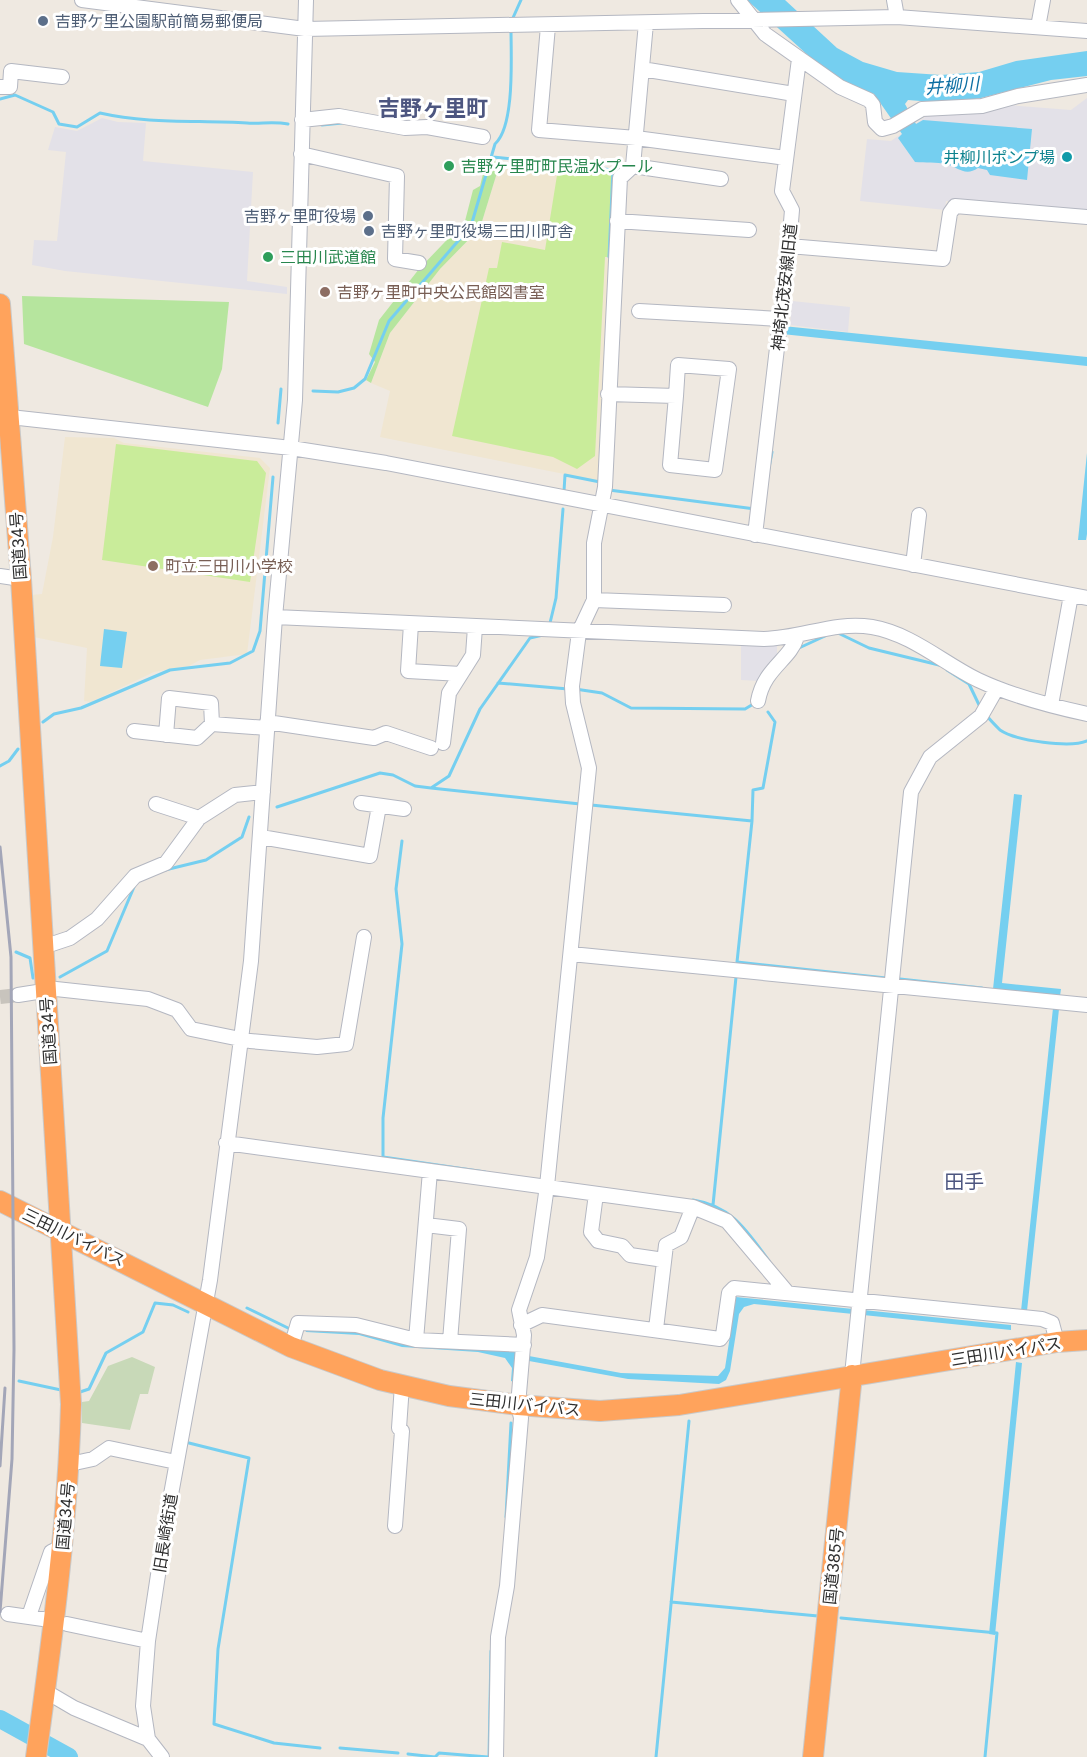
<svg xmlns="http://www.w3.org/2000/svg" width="1087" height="1757" font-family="Inter,'Noto Sans JP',sans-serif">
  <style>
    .industrial { fill: #e3e1e8 }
    .education { fill: #f0e6d1 }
    .green { fill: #b6e59e }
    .cemetery { fill: #c8d9b8 }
    .pitch { fill: #c9ec9a }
    .water { fill: #75cff0 }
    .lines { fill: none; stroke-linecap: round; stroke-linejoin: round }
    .stream { stroke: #75cff0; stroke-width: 3 }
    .river { stroke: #75cff0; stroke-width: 18 }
    .minor-tunnel { stroke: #c8c4bd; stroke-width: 14; stroke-dasharray: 14 7; stroke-linecap: butt }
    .minor-casing { stroke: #b4b7c1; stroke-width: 16 }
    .highway-casing { stroke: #c9c9c9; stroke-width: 22 }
    .minor { stroke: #fff; stroke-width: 14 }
    .highway { stroke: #ffa35c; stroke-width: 20 }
    .rail { stroke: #a3a6b8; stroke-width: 3 }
    .service-dot { fill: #5c6f8a; stroke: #fff; stroke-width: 2 }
    .culture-dot { fill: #0f9aa8; stroke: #fff; stroke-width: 2 }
    .leisure-dot { fill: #2e9e5b; stroke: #fff; stroke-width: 2 }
    .education-dot { fill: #8d6e63; stroke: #fff; stroke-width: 2 }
    .labels { text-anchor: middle; stroke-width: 6; stroke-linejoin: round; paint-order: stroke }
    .service-label { font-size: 16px; fill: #4e5e75; stroke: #fff; text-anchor: start }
    .culture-label { font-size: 16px; fill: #0d838f; stroke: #fff; text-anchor: end }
    .leisure-label { font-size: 16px; fill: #27864d; stroke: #fff; text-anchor: start }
    .street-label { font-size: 16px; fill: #2e2e2e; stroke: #fff }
    .education-label { font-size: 16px; fill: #785e54; stroke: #fff; text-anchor: start }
    .water-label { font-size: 18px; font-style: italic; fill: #0d6fa3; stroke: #fff }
    .quarter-label { font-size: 20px; fill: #4d5680; stroke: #fff }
    .district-label { font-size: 22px; font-weight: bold; fill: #4d5680; stroke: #fff }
  </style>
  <rect width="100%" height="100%" fill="#efe9e1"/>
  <path class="industrial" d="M1087,98v115l-141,-12 -1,9 -85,-9 7,-62 24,2 40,-28 24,2 53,-10 63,5z
    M102,118l16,4 28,1 -3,38 110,11 -6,109 40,6v7l-222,-23 -33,-6 2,-25 23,1 9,-89 -18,-2 7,-23 22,4z
    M792,301l58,6 -2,25 -58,-7z
    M741,644l36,1v12l-18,24 -18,-1z"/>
  <path class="education" d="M500,163l112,11 -13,307 -219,-44 10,-46 -19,-8 19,-50 50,-64 40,-41z
    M65,437l49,1 10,5 136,15 10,10 -23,186 -47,6 -11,6 -35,6 -63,30 -7,-1 3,-53 -53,-11 -3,-42 11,-1 11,-57z"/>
  <path class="green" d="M487,158l13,5 -20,65 -40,41 -50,64 -19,50 -5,-3 9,-18 -6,-8 10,-34 40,-51 46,-48 8,-31 7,-4z
    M22,296l207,6 -7,67 -14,38 -184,-63z"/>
  <path class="cemetery" d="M132,1357l23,10 -7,27h-8l-10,36 -48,-7v-21l7,-1 19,-35z"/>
  <path class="pitch" d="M558,169l54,5 -3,83h-4l-10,199 -18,13 -24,-12 -101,-21 37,-168h8l5,-26 43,8z
    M116,444l141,17 9,12 -16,109 -148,-22z"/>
  <path class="water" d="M747,0h38l52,48 26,14 34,10 44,3 38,-3 37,-11 71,-10v25l-36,4 -70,18 -35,5 -38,-3 -3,4 11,20 7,-4 109,9 -5,51 -37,-5 -3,-5 -9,-2c-13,9 -20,-1 -32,-4 -9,-2 -21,-1 -31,-2l-17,-24 4,-4 -28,-40 -26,-10 -25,-15z
    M783,326l304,31v9l-305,-32z
    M1087,453v81l-1,6h-8z
    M104,629l23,3 -5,36 -22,-2z
    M1014,794l8,1 -20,188 59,6 -1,7 -67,-7z
    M1053,1008l6,1 -32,302h-6z
    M736,1297l275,28v5l-257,-26 -10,3 -5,7 -9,57 -4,9 -7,4 -91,-5 -99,-18v-5l92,17 97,3 7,-8z
    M305,1329h52l162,22 -5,31 -3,-1 1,-13 -7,-10 -27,-6 -76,-5 -43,-12 -53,-3z
    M1016,1362l6,1 -27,272 -6,-1z"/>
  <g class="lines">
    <path class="stream" d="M512,20l9,-20
      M0,99l15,-4 38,17 6,12 18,3 23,-14c48,11 97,7 147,10 14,1 26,-2 41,1
      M322,125l20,-2
      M493,157l120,13 -4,87
      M313,391l25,1 16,-4 11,-9 24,-58 82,-95 24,-82c20,-18 16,-87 16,-115
      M278,423l3,-34
      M766,483l6,-31
      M609,490l146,19
      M564,491l1,-16 35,7
      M550,623l6,-25 7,-89
      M838,633l31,15 70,17
      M799,648l26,-12
      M947,670l22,14 12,25
      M498,683l70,6
      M575,689l27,4 29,15 114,1 10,-6
      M987,716c4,5 9,10 13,14 16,11 70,18 87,11
      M43,722l11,-8 27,-6 89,-38 60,-7 23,-12 7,-20 13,-154
      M0,766l9,-5 9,-12
      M431,788l149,16
      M591,805l161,16 -15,141 149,16
      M277,807l103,-34 13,2 22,11 16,2 18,-12 31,-67 50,-71 13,-3
      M752,821l1,-31 10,-2 12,-66 -7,-10
      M402,841l-6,48 6,55 -19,174v39l102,15
      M165,870l41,-10 36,-23 7,-20
      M16,952l14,6 3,20
      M60,977l47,-26 27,-64
      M900,979l82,9
      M693,1200c39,6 54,31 76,61
      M713,1205l23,-228
      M247,1308l41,20
      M19,1381l42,9
      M80,1392l9,-3 17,-36 37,-21 12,-29 18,2 15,7
      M189,1443l60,15 -31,191 -4,75 60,19 46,5
      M506,1517l5,-94
      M671,1602l147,14
      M841,1618l156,15 -12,124
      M340,1748l58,5
      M408,1754l27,3 4,-4 49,4
      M489,1757l2,-106
      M656,1757l33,-336"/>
    <path class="river" d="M0,1719l69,38"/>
    <path class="minor-tunnel" d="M0,997l18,-2"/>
    <g class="minor-casing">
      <path id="minor" d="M82,0l223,29 592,-12 190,14
        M738,0l27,34 75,53 29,13 4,5 2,17 7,7 11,-3 29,-17 60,-3 36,-10 69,-11
        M894,0l3,17
        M548,26l-9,104 97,8 150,20
        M1038,27l5,-27
        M642,69l152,25
        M0,87h10l1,-16 51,6
        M302,120l37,-4 66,12 22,-1 56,10
        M301,154l96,22 -2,83 24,4
        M633,166l88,13
        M617,221l132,9
        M789,246l154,13 7,-46 5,-7 132,11
        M639,311l141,8
        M608,394l68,2 2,-31 51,4 -14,101 -45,-5 6,-69
        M1,416l290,32 95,15 701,135
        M755,535l34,-289 3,-36 -10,-19 17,-132
        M913,565l6,-50
        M0,576l21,3
        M594,600l130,5
        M275,617l489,22c39,-1 70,-18 108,-12 40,7 71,36 106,53 34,16 72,26 109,34
        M411,624l-3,47 53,3
        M758,701c6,-33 32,-41 39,-64
        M1051,705l20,-110
        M267,722l107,16 12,-5 45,15
        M134,731l63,7 15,-14 55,4
        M166,735l3,-37 42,5 1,21
        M443,743l6,-50 24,-38 2,-28
        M361,803l43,6
        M156,804l43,14 36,-23 28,-3
        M261,837l109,19 9,-50
        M43,947l27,-9 27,-19 38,-43 31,-13 33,-45
        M571,954l516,51
        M18,995l38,-6 92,10 29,11 14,19 59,12 67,6 29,-3 18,-107
        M226,1143l467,64 34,14 59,70
        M596,1194l-5,38 7,9 24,5 8,9 34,5
        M426,1225l33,4 -9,112
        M521,1325l21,-10 178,24 3,-4 6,-42 5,-5 308,31 10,4 5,19
        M656,1329l10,-84 15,-8 12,-30
        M416,1340l14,-169
        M291,1347l7,-24 58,2 60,15 108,5
        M852,1375l59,-583 19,-35 51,-41 16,-28
        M70,1464l23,-5 16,-11 67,14
        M395,1526l7,-95 -3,-3 3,-43
        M8,1614l35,5
        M29,1616l22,-64 12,-6
        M67,1624l81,17
        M45,1691l29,17 74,31
        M162,1757l-14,-18 -5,-33 5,-65 18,-119 44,-242 41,-319 24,-344 20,-217 11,-400
        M496,1757l2,-120 9,-51 14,-168 -3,-13 6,-70 -5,-25 18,-53 10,-71 42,-418 -16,-65 -1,-17 7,-54 15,-32v-57l11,-56 15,-309 13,-12 13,-143"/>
    </g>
    <g class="highway-casing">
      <path id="highway" d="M0,304l21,275 50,825c-3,119 -19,236 -35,353
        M0,1201l291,146 89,33 69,16 69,9 82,6 79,-6 378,-63 30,-2
        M813,1757l39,-382"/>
    </g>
    <use href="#minor" class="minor"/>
    <use href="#highway" class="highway"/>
    <path class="rail" d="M0,847l11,110 3,392 -2,110 -12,153
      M0,1466l5,-78"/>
  </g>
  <g class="service-dot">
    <circle cx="43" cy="21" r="6"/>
    <circle cx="368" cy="216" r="6"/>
    <circle cx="369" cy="231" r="6"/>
  </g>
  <circle class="culture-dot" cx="1067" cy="157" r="6"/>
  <g class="leisure-dot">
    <circle cx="449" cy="166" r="6"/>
    <circle cx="268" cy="257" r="6"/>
  </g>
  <g class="education-dot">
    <circle cx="325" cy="292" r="6"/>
    <circle cx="153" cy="566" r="6"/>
  </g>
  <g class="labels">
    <g class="service-label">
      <text x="55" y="27">吉野ケ里公園駅前簡易郵便局</text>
      <text x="356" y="222" text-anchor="end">吉野ヶ里町役場</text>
      <text x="381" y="237">吉野ヶ里町役場三田川町舎</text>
    </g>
    <g class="culture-label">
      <text x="1055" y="163">井柳川ポンプ場</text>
    </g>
    <g class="leisure-label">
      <text x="461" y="172">吉野ヶ里町町民温水プール</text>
      <text x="280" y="263">三田川武道館</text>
    </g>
    <g class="street-label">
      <text transform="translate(784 287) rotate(-84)" y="6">神埼北茂安線旧道</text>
      <text transform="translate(18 546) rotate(-94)" y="6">国道34号</text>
      <text transform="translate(48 1031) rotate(-94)" y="6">国道34号</text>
      <text transform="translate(74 1237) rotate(26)" y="6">三田川バイパス</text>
      <text transform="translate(1006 1351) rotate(-9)" y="6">三田川バイパス</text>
      <text transform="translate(525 1404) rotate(6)" y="6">三田川バイパス</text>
      <text transform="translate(65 1516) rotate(-85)" y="6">国道34号</text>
      <text transform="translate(165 1533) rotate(-81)" y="6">旧長崎街道</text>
      <text transform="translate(833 1566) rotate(-84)" y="6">国道385号</text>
    </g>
    <g class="education-label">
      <text x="337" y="298">吉野ヶ里町中央公民館図書室</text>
      <text x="165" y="572">町立三田川小学校</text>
    </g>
    <g class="water-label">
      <text transform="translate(952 86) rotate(-4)" y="6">井柳川</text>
    </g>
    <g class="quarter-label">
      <text x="964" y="1189">田手</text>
    </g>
    <g class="district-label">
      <text x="433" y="116">吉野ヶ里町</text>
    </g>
  </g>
</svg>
